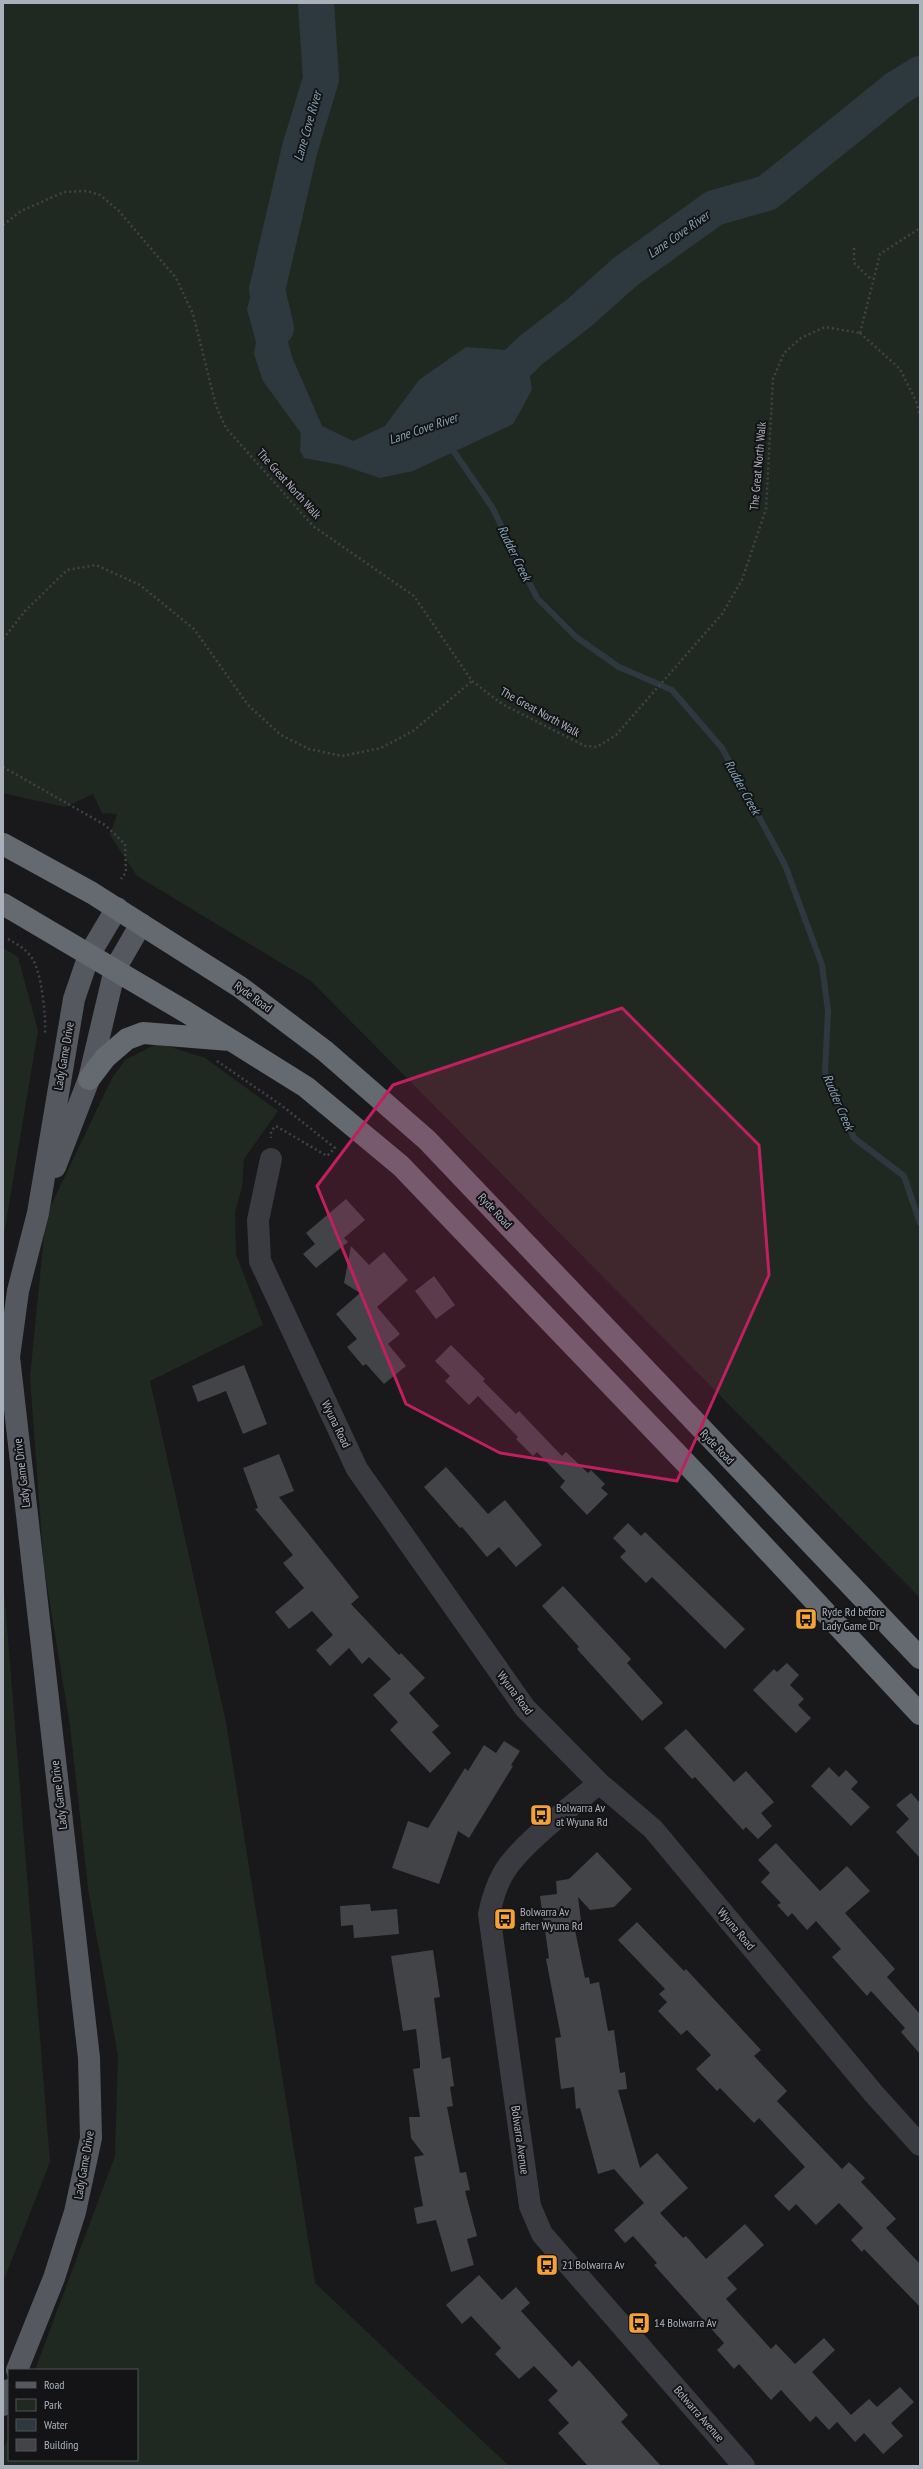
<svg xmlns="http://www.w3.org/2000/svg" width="923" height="2469" font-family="'PT Sans Narrow',sans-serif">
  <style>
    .green { fill: #202921 }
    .water { fill: #2e393f }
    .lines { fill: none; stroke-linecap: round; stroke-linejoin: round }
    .stream { stroke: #2e393f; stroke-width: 6 }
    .river { stroke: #2e393f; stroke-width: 36 }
    .building { fill: #434448 }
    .path { stroke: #404247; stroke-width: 2.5; stroke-dasharray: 2 3; stroke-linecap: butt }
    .minor { stroke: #3a3b40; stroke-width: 22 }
    .major { stroke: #55585f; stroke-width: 22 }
    .highway { stroke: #656a71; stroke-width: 22 }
    .marked { fill: #c12060; fill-opacity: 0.2; stroke: #c12060; stroke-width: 3; stroke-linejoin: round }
    .labels { text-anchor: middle; stroke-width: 4; stroke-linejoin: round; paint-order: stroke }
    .street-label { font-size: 12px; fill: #abb1bb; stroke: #141416 }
    .poi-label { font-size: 12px; fill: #abb1bb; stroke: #141416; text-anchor: start }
    .water-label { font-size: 13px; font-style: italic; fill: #82a3b5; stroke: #141416 }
  </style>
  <rect width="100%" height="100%" fill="#19191b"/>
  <path class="green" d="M3,3h917v1595l-609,-617 -174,-105 -27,-41 7,-21 -15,-1 -9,-19 -28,13 -62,-14z
    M3,948l15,9 20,74 -35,209z
    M158,1043l47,15 73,53 -34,48 -2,28 -7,26 1,41 27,71 -113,56 76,341 89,561 194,183h-506v-16l6,-15v25h128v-90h-102l80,-214 3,-100 -30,-168 -18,-162 -26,-159 -14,-190 16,-161 66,-138 13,-18z
    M3,1577l47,585 -47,120z"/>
  <path class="water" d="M265,276l7,5 20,76 30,69 31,15 32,-15 34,-46 47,-33 54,4 9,19 3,20 -19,34 -100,47 -33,7 -39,-13 -37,-7 -4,-7 1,-18 -38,-52 -9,-27 2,-12 -9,-33 9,-31z"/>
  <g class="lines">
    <path class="stream" d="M450,446l42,61 45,91 39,39 43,30 53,23 50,58 63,117 37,100 6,46 -3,62 29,65 50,38 16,47"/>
    <path class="river" d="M276,328l-9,-38 33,-142 21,-69 -5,-76
      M487,393l44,-43 48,-37 46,-41 89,-64 53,-15 129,-104 24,-15"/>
  </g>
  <path class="building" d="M346,1199l19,21 -21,18 4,4 -32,26 -13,-14 12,-10 -9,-11z
    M351,1246l18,19 15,-13 24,28 -31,27 23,27 -12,10 18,22 -22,18 -18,-20 -3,2 -16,-19 10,-8 -21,-25 24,-21 -16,-10z
    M434,1276l21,29 -19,14 -21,-28z
    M451,1345l34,34 -2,2 33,33 3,-3 43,45 4,-4 22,21 3,-3 14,14 -4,4 7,6 -21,21 -27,-28 5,-6 -28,-29 -4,4 -17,-17 2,-2 -40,-41 -9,9 -24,-24 5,-5 -15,-15z
    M244,1365l23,59 -24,10 -17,-43 -28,11 -6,-16z
    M279,1454l15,37 -15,6 80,100 -8,7 48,51 2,-2 24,25 -16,15 30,33 -7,6 19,21 -21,20 -40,-43 8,-8 -25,-27 18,-16 -22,-22 -7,7 -13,-16 -19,18 -14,-16 17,-15 -21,-24 -23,18 -14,-17 29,-24 -21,-25 10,-8 -38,-46 3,-1 -15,-40z
    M446,1467l42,47 17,-14 37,45 -26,22 -17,-20 -12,10 -25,-30 -2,1 -36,-41z
    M628,1523l13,13 4,-4 100,97 -20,20 -73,-72 -6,6 -26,-26 6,-6 -13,-13z
    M563,1586l68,73 -4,4 36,40 -21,18 -65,-72 2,-2 -37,-41z
    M787,1663l12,12 -9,10 14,14 -6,6 13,13 -15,15 -43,-43 21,-21 3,3z
    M686,1729l48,53 12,-11 28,31 -13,11 11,13 -14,13 -12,-12 -3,3 -48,-53 -3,2 -28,-31z
    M504,1741l16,10 -9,14 2,1 -44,72 -11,-7 -19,53 -47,-16 16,-47 20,7 37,-60 3,3 16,-26 12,8z
    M829,1767l10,10 7,-7 12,12 -7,7 19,18 -19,19 -40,-40z
    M911,1793l9,10v55l-24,-26 13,-13 -13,-14z
    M776,1843l44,48 27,-25 23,25 -25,22 50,56 -8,8 33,37v40l-19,-22 4,-4 -34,-37 -4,5 -35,-39 9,-8 -25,-28 -9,9 -15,-17 -4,4 -11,-12 4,-2 -20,-21 9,-9 -12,-13z
    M597,1852l35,37 -18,18 -24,3 -12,-13 4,32 -7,1 10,48 4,-1 1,7 9,-2 9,49 6,-1 6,43 5,-1 2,17 -9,1 22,78 17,-15 31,35 -28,25 23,25 3,-2 20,23 39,-35 19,21 -37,33 10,11 -11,10 45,50 5,-5 19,20 29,-26 11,12 -23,22 39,43 18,-16 8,8 23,-20 14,15 -23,21 12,13 -20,18 -19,-21 -9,9 -18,-20 -8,8 -13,-14 -6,6 -29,-32 -10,10 -32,-36 -5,5 -17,-19 7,-7 -70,-78 3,-2 -24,-27 -8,7 -11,-13 30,-27 -30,-34 -16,5 -18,-66 -4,1 -2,-22 -13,2 -6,-51 6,-1 -15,-78 3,-1 -9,-62 17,-2 -1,-13 13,-2z
    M370,1904l1,7 26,-2 2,25 -45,4 -1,-13 -12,1 -1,-20z
    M637,1922l47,49 2,-2 75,81 -7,6 33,35 -10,10 65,68 7,-7 16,16 -4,4 35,37 -10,9 34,36v43l-56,-58 -2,3 -11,-12 12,-12 -24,-25 -23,22 -20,-21 -7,7 -15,-15 31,-29 -46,-49 -5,5 -34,-35 -3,3 -21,-22 15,-14 -24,-25 -6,5 -23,-24 9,-9 -8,-8 6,-5 -47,-49z
    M433,1950l7,47 -6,1 8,61 8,-2 4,29 -4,1 3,19 -6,1 13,66 6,-1 4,18 -5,1 12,45 -10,3 7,26 -23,7 -15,-52 -19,4 -3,-16 9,-2 -9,-49 10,-2 -13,-17 -2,-21h11l-7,-48 7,-1v-6l-4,-33 -13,2 -12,-75z
    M479,2275l23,25 14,-13 14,16 -9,8 51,56 7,-7 12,13 37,42 -7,7 40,44h-73l-30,-33 11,-10 -21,-23 10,-9 -24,-25 -15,13 -24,-25 6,-6 -30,-32 -9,8 -16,-19z"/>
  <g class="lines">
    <path class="path" d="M3,225l18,-14 43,-19 23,-1 13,4 18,15 58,68 17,36 23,92 10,22 87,98 101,70 58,85 30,23 83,42 12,1 19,-12 106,-121 20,-34 24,-71 7,-130 11,-26 17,-15 24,-11 35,6
      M854,248v15l18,17
      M860,333l20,-79 40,-26
      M860,333l40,36 16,32 4,16
      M3,639l22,-28 42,-41 29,-5 44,20 54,44 54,76 33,30 28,14 33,7 39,-8 32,-17 59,-50
      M3,767l102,58 20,19 1,28 -5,7
      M8,939c9,5 18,10 24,19 10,15 14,59 13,77
      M217,1061l64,44 54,43 -8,8 -51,-30 -5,5v7"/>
    <path class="minor" d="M271,1159l-13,61 2,41 97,208 168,239 74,75 54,46 221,265 46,51
      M599,1783c-26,23 -80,62 -96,91 -7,12 -11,26 -14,40l41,292 12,28 202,232"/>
    <path class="major" d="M55,1167l34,-88 26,-110 26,-45
      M17,2370l37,-92 21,-66 16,-74 -2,-80 -80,-701 9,-66 20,-78 36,-214 15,-44 28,-47
      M3,2405l6,-15"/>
    <path class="highway" d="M3,844l89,49 148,94 85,64 102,89 493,518
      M3,904l183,108 120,75 95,79 301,314 218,234
      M89,1079l16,-21 22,-19 16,-6 87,7"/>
  </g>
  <path class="marked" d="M622,1008l137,137 10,130 -92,206 -177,-28 -94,-49 -89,-218 76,-101z"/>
  <defs>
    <g id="bus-square" transform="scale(1.15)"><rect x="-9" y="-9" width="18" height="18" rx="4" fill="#f4a238" stroke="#141416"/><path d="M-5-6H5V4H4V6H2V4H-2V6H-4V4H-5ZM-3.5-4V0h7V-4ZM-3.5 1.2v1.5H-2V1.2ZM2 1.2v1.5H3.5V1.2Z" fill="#111"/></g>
  </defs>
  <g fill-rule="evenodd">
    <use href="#bus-square" x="806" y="1619"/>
    <use href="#bus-square" x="541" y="1815"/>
    <use href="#bus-square" x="505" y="1919"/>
    <use href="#bus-square" x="547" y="2265"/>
    <use href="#bus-square" x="639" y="2323"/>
  </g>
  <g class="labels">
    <g class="street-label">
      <text transform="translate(758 466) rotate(-85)" y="4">The Great North Walk</text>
      <text transform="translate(289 484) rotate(48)" y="4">The Great North Walk</text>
      <text transform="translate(540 712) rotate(29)" y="4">The Great North Walk</text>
      <text transform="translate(253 997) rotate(36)" y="4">Ryde Road</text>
      <text transform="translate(64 1056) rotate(-80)" y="4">Lady Game Drive</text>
      <text transform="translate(495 1211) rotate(47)" y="4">Ryde Road</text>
      <text transform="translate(336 1424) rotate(64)" y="4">Wyuna Road</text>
      <text transform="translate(717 1447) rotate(46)" y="4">Ryde Road</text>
      <text transform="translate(22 1473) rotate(-97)" y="4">Lady Game Drive</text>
      <text transform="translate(515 1693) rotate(53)" y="4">Wyuna Road</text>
      <text transform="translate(59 1795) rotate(-97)" y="4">Lady Game Drive</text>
      <text transform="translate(736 1929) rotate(50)" y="4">Wyuna Road</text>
      <text transform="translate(520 2140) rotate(82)" y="4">Bolwarra Avenue</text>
      <text transform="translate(84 2165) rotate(-80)" y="4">Lady Game Drive</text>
      <text transform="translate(699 2414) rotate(49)" y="4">Bolwarra Avenue</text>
    </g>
    <g class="poi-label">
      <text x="822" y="1616">Ryde Rd before<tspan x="822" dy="14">Lady Game Dr</tspan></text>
      <text x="556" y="1812">Bolwarra Av<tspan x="556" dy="14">at Wyuna Rd</tspan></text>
      <text x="520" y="1916">Bolwarra Av<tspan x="520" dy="14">after Wyuna Rd</tspan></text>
      <text x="562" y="2269">21 Bolwarra Av</text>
      <text x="654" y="2327">14 Bolwarra Av</text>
    </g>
    <g class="water-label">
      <text transform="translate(307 126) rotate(-74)" y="5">Lane Cove River</text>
      <text transform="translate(678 234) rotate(-35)" y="5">Lane Cove River</text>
      <text transform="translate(423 428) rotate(-19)" y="5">Lane Cove River</text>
      <text transform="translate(515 553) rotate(64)" y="5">Rudder Creek</text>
      <text transform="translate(743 787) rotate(61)" y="5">Rudder Creek</text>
      <text transform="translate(839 1102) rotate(67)" y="5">Rudder Creek</text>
    </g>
  </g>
  <rect width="923" height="2469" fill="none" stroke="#abb1bb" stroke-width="8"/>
  <rect x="8" y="2369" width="130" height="92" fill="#141416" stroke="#505358"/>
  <rect x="16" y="2382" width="20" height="6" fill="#55585f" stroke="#505358"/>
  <text x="44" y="2389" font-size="12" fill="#abb1bb">Road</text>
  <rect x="16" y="2399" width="20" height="12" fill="#202921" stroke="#505358"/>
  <text x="44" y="2409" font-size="12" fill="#abb1bb">Park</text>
  <rect x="16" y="2419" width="20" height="12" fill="#2e393f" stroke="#505358"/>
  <text x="44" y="2429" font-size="12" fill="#abb1bb">Water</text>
  <rect x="16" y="2439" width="20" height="12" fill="#434448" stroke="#505358"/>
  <text x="44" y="2449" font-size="12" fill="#abb1bb">Building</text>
</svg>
